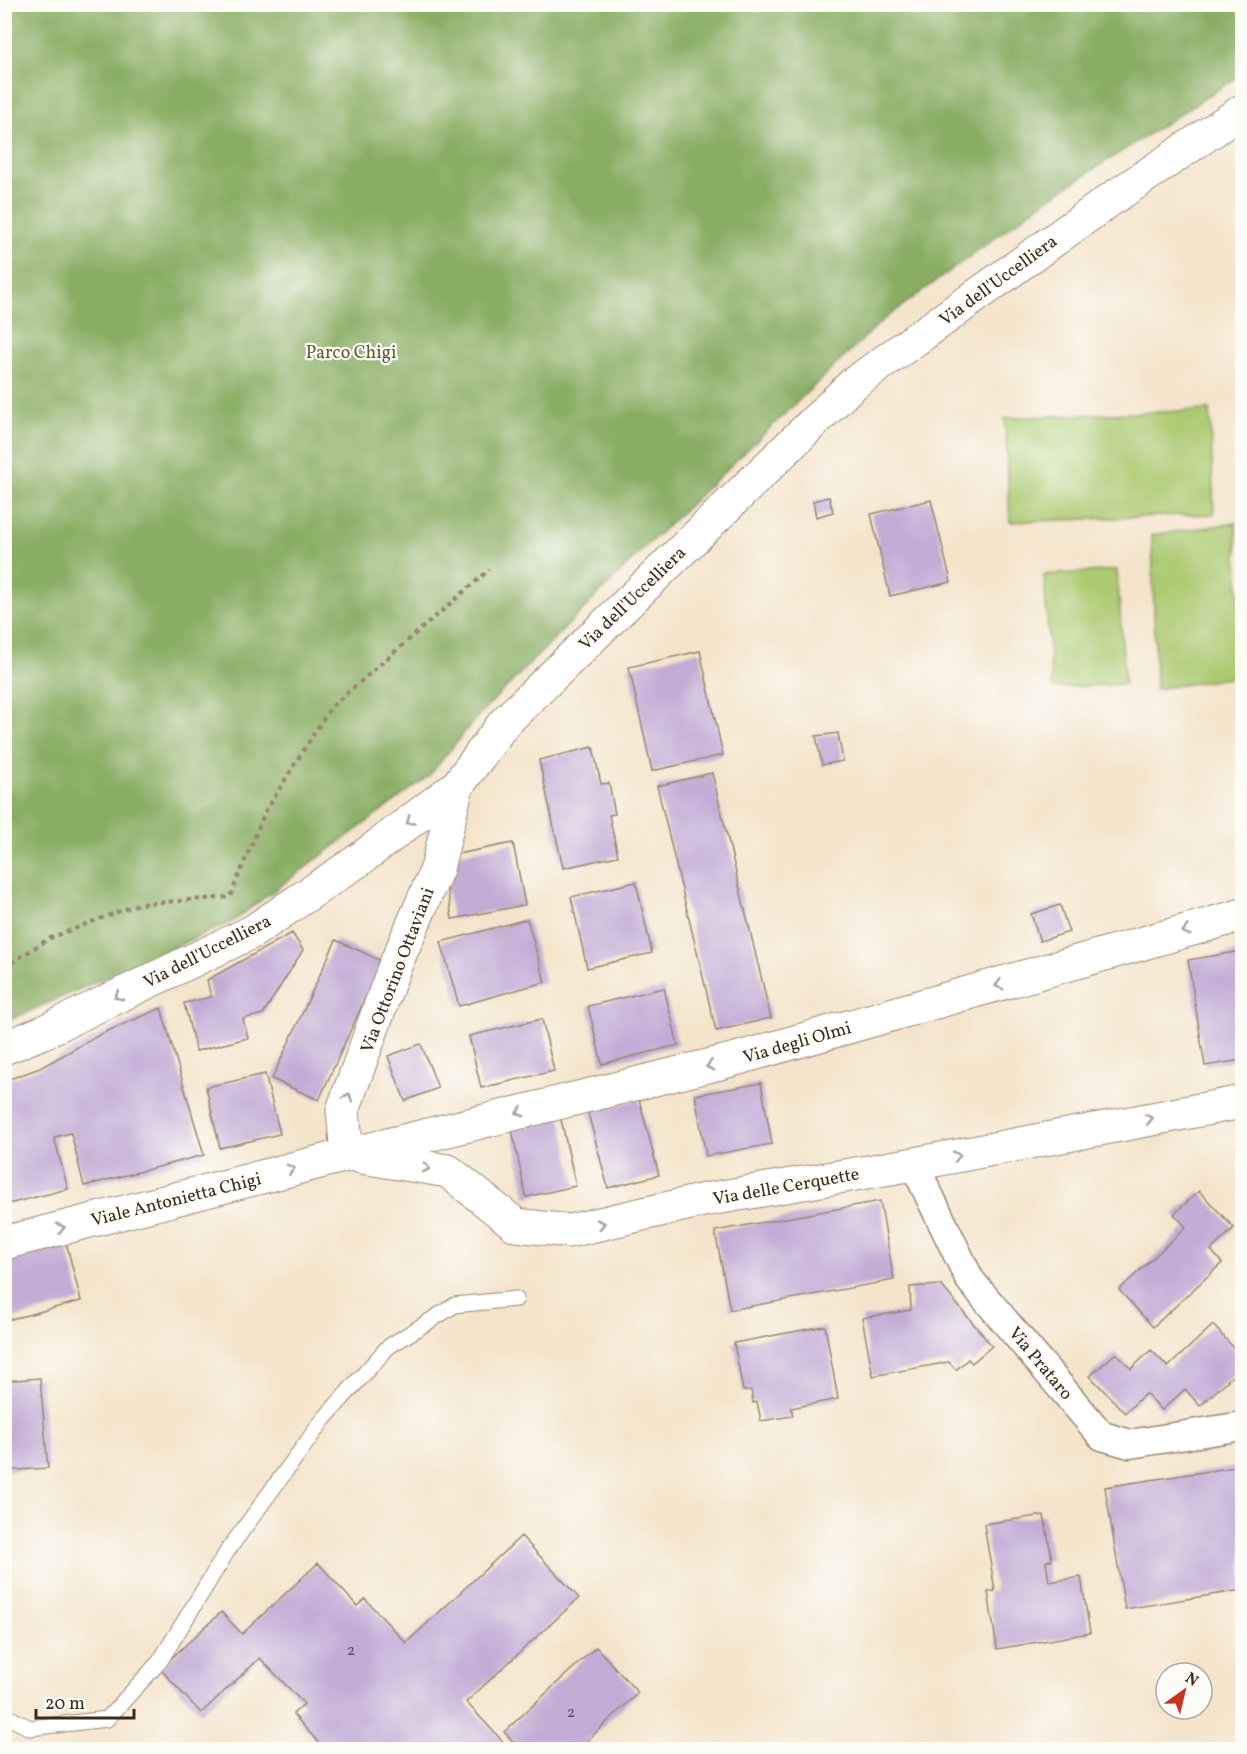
<svg xmlns="http://www.w3.org/2000/svg" width="1247" height="1754" font-family="Vollkorn,serif">
  <style>
    .green { fill: #acca71; stroke: #747a48; stroke-width: 1.5 }
    .forest { fill: #89ae63; stroke: #626c40; stroke-width: 1.5 }
    .building { fill: #c3acd5 }
    .lines { fill: none; stroke-linecap: round; stroke-linejoin: round }
    .service-casing { stroke: #988774; stroke-width: 17 }
    .minor-casing { stroke: #988774; stroke-width: 31 }
    .tertiary-casing { stroke: #988774; stroke-width: 35 }
    .path { stroke: #988774; stroke-width: 4; stroke-dasharray: 4.5 4.5; stroke-linecap: butt }
    .service { stroke: #fff; stroke-width: 15 }
    .minor { stroke: #fff; stroke-width: 28 }
    .tertiary { stroke: #fff; stroke-width: 33 }
    .oneway { stroke: #a79f9a }
    .labels { text-anchor: middle; stroke-width: 4.5; stroke-linejoin: round; paint-order: stroke }
    .number-label { font-size: 15px; fill: #5d4a4c }
    .street-label { font-size: 18px; fill: #3b2a1e; stroke: #fdfcf7 }
    .park-label { font-size: 18px; fill: #5d5a37; stroke: #fdfcf7 }
  </style>
  <rect width="100%" height="100%" fill="#fdfcf7"/>
  <filter id="ink" filterUnits="userSpaceOnUse"><feTurbulence type="fractalNoise" baseFrequency=".0167" numOctaves="2"/><feDisplacementMap in="SourceGraphic" scale="12" xChannelSelector="R" yChannelSelector="G"/><feConvolveMatrix kernelMatrix="1 2 1 2 8 2 1 2 1" color-interpolation-filters="sRGB"/></filter>
  <filter id="wash" filterUnits="userSpaceOnUse"><feTurbulence type="fractalNoise" baseFrequency=".008" numOctaves="4" result="noise"/><feDisplacementMap in="SourceGraphic" scale="24" xChannelSelector="R" yChannelSelector="G"/><feGaussianBlur stdDeviation="1.35" result="paint"/><feColorMatrix in="noise" values="0 0 0 0 0 0 0 0 0 0 0 0 0 0 0 0 0 1.4 0 .05"/><feComposite in="paint" operator="in"/></filter>
  <g filter="url(#wash)">
    <rect width="100%" height="100%" fill="#f4e4cb"/>
    <path class="green" d="M1210,410l4,104 -204,8 -5,-104z
      M1236,523l6,153 -86,13 -4,-154z
      M1117,570l8,114 -73,4 -8,-113z"/>
    <path class="forest" d="M5,4l1237,1v69l-196,126 -164,121 -243,232 -161,163 -49,60 -196,145 -228,101z"/>
    <g id="blocks">
      <path class="building" d="M829,497l4,15 -17,5 -3,-16z
        M931,500l20,82 -61,14 -19,-82z
        M700,651l23,104 -71,16 -23,-104z
        M838,733l5,28 -21,4 -6,-29z
        M593,747l8,37 8,-1 6,31 -6,1 9,41 -55,12 -24,-108z
        M712,773l59,245 -55,13 -59,-245z
        M513,843l12,62 -73,14 -7,-47 8,-17z
        M636,882l16,71 -65,15 -16,-71z
        M1060,905l9,27 -29,9 -9,-27z
        M527,919l18,63 -86,24 -18,-64z
        M292,933l11,17 -40,64 -20,5 5,19 -52,13 -12,-48 27,-6 -4,-17z
        M336,940l46,21 -63,139 -47,-21z
        M1242,951v109l-37,6 -17,-106z
        M664,988l14,57 -76,19 -14,-58z
        M161,1008l43,147 -120,31 -13,-53 -17,4 14,52 -64,16v-124l36,-13 61,-34z
        M542,1019l12,52 -73,17 -12,-52z
        M421,1044l17,44 -33,13 -17,-45z
        M265,1074l15,60 -60,14 -14,-61z
        M761,1083l11,61 -66,12 -11,-61z
        M639,1099l20,76 -51,13 -20,-75z
        M560,1115l16,71 -50,11 -15,-72z
        M1242,1147v21h-1l-4,-20z
        M1199,1191l35,37 -23,22 11,13 -69,64 -34,-37 67,-63 -12,-13z
        M880,1201l14,79 -164,30 -15,-79z
        M65,1238l16,63 -77,20v-67z
        M941,1285l51,61 -20,17 -4,-4 -12,11 -7,-8 -76,14 -11,-58 49,-8 -1,-23z
        M1213,1325l29,32v10l-42,39 -15,-17 -23,21 -16,-17 -21,20 -35,-37 26,-23 15,16 20,-19 17,17z
        M825,1326l13,73 -47,9 2,8 -32,5 -4,-19 -4,1 -2,-13 -8,1 -9,-48z
        M40,1378l8,90 -44,3v-90z
        M1241,1466l1,10v114l-117,19 -20,-122z
        M1044,1515l8,45 -6,1 3,21 32,-5 9,56 -93,16 -9,-57 7,-1 -11,-67z
        M521,1536l58,62 -113,104 41,44 -4,4h-178l-32,-36 11,-10 -44,-46 -59,55 -41,-44 61,-57 21,22 76,-71 39,43 8,-7 41,44z
        M596,1647l42,46 -61,57h-60l2,-2 -15,-16z"/>
    </g>
  </g>
  <g filter="url(#ink)">
    <use href="#blocks" fill-opacity="0" stroke="#988774" stroke-width="1.5"/>
    <g class="lines">
      <g class="service-casing">
        <path id="service" d="M4,1715l26,13 77,-9 53,-58 68,-111 95,-130 65,-73 67,-42 61,-6"/>
      </g>
      <g class="minor-casing">
        <path id="minor" d="M914,1164l56,116 132,156 28,8 112,-18"/>
      </g>
      <g class="tertiary-casing">
        <path id="tertiary" d="M4,1048l37,-15 211,-101 107,-72 98,-74 47,-63 349,-339 257,-184 132,-89
          M347,1155l-4,-45 51,-142 43,-99 20,-83
          M361,1157l87,14 68,54 53,6 135,-31 210,-36 328,-62
          M4,1243l343,-88 385,-95 510,-145"/>
      </g>
      <path class="path" d="M4,968l44,-29 90,-35 92,-7 35,-85 65,-104 159,-138"/>
      <use href="#service" class="service"/>
      <use href="#minor" class="minor"/>
      <use href="#tertiary" class="tertiary"/>
    </g>
    <defs><path id="oneway-chevron" d="M-2-3.5L2.5 0L-2 3.5" fill="none" stroke-width="1.6" stroke-linecap="round" stroke-linejoin="round" transform="scale(1.5)"/></defs>
    <g class="oneway">
      <use href="#oneway-chevron" transform="translate(410 821) rotate(143)"/>
      <use href="#oneway-chevron" transform="translate(1186 931) rotate(164)"/>
      <use href="#oneway-chevron" transform="translate(999 985) rotate(164)"/>
      <use href="#oneway-chevron" transform="translate(118 996) rotate(154)"/>
      <use href="#oneway-chevron" transform="translate(710 1066) rotate(166)"/>
      <use href="#oneway-chevron" transform="translate(348 1097) rotate(-70)"/>
      <use href="#oneway-chevron" transform="translate(520 1112) rotate(166)"/>
      <use href="#oneway-chevron" transform="translate(1149 1119) rotate(-11)"/>
      <use href="#oneway-chevron" transform="translate(957 1156) rotate(-11)"/>
      <use href="#oneway-chevron" transform="translate(426 1168) rotate(9)"/>
      <use href="#oneway-chevron" transform="translate(291 1169) rotate(-14)"/>
      <use href="#oneway-chevron" transform="translate(601 1224) rotate(-13)"/>
      <use href="#oneway-chevron" transform="translate(61 1228) rotate(-14)"/>
    </g>
  </g>
  <g class="labels">
    <g class="number-label">
      <text x="351" y="1655">2</text>
      <text x="571" y="1717">2</text>
    </g>
    <g class="street-label">
      <text transform="translate(998 280) rotate(-36)" y="6">Via dell'Uccelliera</text>
      <text transform="translate(632 598) rotate(-44)" y="6">Via dell'Uccelliera</text>
      <text transform="translate(207 951) rotate(-27)" y="6">Via dell'Uccelliera</text>
      <text transform="translate(397 970) rotate(-69)" y="6">Via Ottorino Ottaviani</text>
      <text transform="translate(797 1042) rotate(-16)" y="6">Via degli Olmi</text>
      <text transform="translate(786 1186) rotate(-10)" y="6">Via delle Cerquette</text>
      <text transform="translate(176 1199) rotate(-14)" y="6">Viale Antonietta Chigi</text>
      <text transform="translate(1041 1363) rotate(50)" y="6">Via Prataro</text>
    </g>
    <g class="park-label">
      <text x="351" y="358">Parco Chigi</text>
    </g>
  </g>
  <rect width="1247" height="1754" fill="none" stroke="#fdfcf7" stroke-width="24"/>
  <g transform="translate(1184 1691) rotate(34)"><circle r="28" fill="#fdfcf7" stroke="#afa8a0" stroke-width="1.5"/>
  <path d="M0-4.5L10 22L0 15L-10 22Z" fill="#c8321e"/>
  <text y="-9" font-size="16" font-weight="bold" text-anchor="middle" fill="#3b2a1e">N</text>
  </g>
  <path d="M36 1709v9h98v-9" fill="none" stroke="#3b2a1e" stroke-width="3"/>
  <text x="45" y="1709" font-size="18" fill="#3b2a1e" stroke="#fdfcf7" stroke-width="4.5" paint-order="stroke">20 m</text>
</svg>
